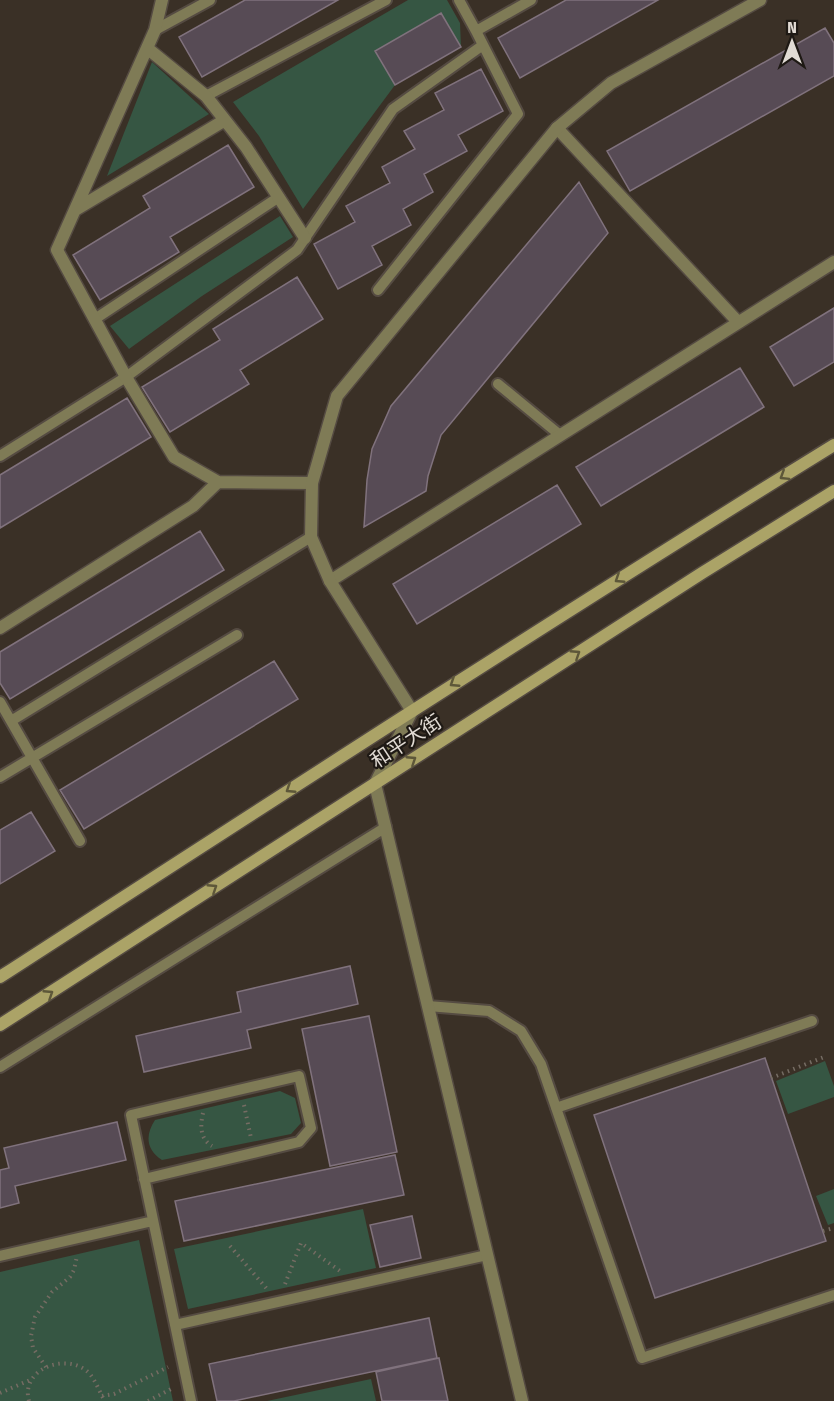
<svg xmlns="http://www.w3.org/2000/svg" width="834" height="1401" font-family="'Fira Sans Condensed','Noto Sans SC',sans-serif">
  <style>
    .green { fill: #365643 }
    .building { fill: #574b55; stroke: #80727d; stroke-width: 1.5 }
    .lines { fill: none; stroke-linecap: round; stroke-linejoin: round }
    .service-casing { stroke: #554b42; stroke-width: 14 }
    .minor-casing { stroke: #554b42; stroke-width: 15 }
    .tertiary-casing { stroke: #554b42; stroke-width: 15 }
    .secondary-casing { stroke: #554b42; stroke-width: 15 }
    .path { stroke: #756c63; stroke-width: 4; stroke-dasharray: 1.5 4.5; stroke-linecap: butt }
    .service { stroke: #7f7b56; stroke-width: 10 }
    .minor { stroke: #7f7b56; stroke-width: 12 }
    .tertiary { stroke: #7f7b56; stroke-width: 12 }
    .secondary { stroke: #aba367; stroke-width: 12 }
    .oneway { stroke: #5d5739 }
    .labels { text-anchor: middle; stroke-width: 4.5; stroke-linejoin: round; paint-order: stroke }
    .street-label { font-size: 20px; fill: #e1dbd4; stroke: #1e1914 }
  </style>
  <rect width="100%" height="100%" fill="#3a3026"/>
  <path class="green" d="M408,0h39l13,23 1,24 -20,-34 -66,38 20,34 -92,124 -44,-73 -26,-34z
    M152,62l57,52 -102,62z
    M280,216l13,21 -91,59 -73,53 -19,-23z
    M825,1061l9,25v11l-46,17 -12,-33z
    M280,1091l15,7 6,25 -10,11 -129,26c-16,-10 -17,-25 -7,-40z
    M834,1189v34l-6,2 -12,-29z
    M363,1209l13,59 -188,41 -14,-60z
    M139,1240l34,161h-173v-129z
    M371,1379l5,22h-109z"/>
  <path class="building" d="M245,0h93l-136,77 -23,-40z
    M566,0h92l-138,78 -22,-40z
    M441,13l20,34 -66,38 -20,-34z
    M825,28l9,15v33l-204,115 -23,-40z
    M481,69l22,42 -45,24 9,16 -43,23 9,18 -30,17 8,16 -39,21 10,19 -44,24 -24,-45 41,-22 -9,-16 44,-23 -8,-16 33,-18 -11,-18 40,-21 -9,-17z
    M228,145l26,42 -84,50 9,15 -79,48 -27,-45 77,-47 -7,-12z
    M579,182l29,51 -167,202 -13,41 -2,15 -62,36 3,-47 5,-31 19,-43z
    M297,277l26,42 -83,51 9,14 -79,48 -28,-45 78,-47 -7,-11z
    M834,308v54l-40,24 -24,-39z
    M740,368l24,39 -163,99 -25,-39z
    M127,398l24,39 -151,91v-53z
    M557,485l24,39 -164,100 -24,-40z
    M200,531l24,39 -214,129 -10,-16v-31z
    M274,661l24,38 -214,130 -24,-39z
    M31,812l24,39 -55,33v-54z
    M350,966l8,38 -111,26 4,18 -107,24 -8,-36 105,-24 -4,-20z
    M369,1016l28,136 -67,14 -28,-137z
    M765,1058l61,183 -171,57 -61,-183z
    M117,1122l9,38 -111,26 4,17 -19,5v-38l9,-2 -5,-20z
    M395,1155l9,40 -220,46 -9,-40z
    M412,1216l9,42 -41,9 -10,-42z
    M429,1318l8,40 -203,43h-17l-8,-37z
    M439,1358l9,43h-66l-6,-29z"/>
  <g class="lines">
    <g class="service-casing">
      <path id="service" d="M459,0l17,31 55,-31
        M155,30l55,-30
        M206,96l180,-96
        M378,290l140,-176 -42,-83
        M95,319l184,-122
        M498,384l62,51
        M0,456l126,-79 171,-127 96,-141 90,-64
        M0,702l80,139
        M11,721l300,-184
        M0,777l237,-142
        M428,1006l61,5 32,20 20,33 101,294 192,-63
        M0,1067l386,-240
        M556,1108l256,-87
        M144,1179l155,-37 12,-14 -12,-52 -168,39c20,95 40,191 60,286
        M0,1256l153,-35
        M175,1325l312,-70"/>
    </g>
    <g class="minor-casing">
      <path id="minor" d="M162,0l-7,30 -98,220 69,127 48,80 44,25 94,1
        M147,48l59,48 40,51 59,91
        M557,128l181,194
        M75,210l150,-90
        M330,581l504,-319
        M0,628l193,-122 25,-24"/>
    </g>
    <g class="tertiary-casing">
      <path id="tertiary" d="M522,1401l-147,-617 37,-73 -82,-130 -19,-44 1,-54 25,-87 220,-268 54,-45 149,-83"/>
    </g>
    <g class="secondary-casing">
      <path id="secondary" d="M0,977c277,-179 554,-359 834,-532
        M0,1025l702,-452 132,-82"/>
    </g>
    <path class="path" d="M771,1078l53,-21
      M244,1105l7,33
      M203,1113c-3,13 -3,26 9,33
      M823,1231l11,-3
      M230,1246l37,43
      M285,1284l16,-41 39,28
      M46,1367l-13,-19 -2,-12 4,-19 17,-25 18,-15 4,-7 3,-14
      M0,1393l30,-13
      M102,1396l12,-2 54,-27
      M29,1401c-9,-32 37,-49 59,-29 8,8 11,20 17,29
      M148,1401l23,-12"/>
    <use href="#service" class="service"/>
    <use href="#minor" class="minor"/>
    <use href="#tertiary" class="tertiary"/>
    <use href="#secondary" class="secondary"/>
  </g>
  <defs><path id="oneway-chevron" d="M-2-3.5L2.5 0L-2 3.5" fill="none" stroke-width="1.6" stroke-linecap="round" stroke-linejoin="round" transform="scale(1.5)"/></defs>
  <g class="oneway">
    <use href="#oneway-chevron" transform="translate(784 476) rotate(148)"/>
    <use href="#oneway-chevron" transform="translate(619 579) rotate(147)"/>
    <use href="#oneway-chevron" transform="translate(576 654) rotate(-33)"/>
    <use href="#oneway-chevron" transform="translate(454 683) rotate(147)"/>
    <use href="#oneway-chevron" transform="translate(412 760) rotate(-33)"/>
    <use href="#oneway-chevron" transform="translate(290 789) rotate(147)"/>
    <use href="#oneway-chevron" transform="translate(213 888) rotate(-33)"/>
    <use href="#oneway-chevron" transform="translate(49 994) rotate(-33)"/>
  </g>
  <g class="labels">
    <g class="street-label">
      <text transform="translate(406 741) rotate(-33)" y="7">和平大街</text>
    </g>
  </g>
  <g transform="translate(792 42)" stroke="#1e1914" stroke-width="4.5" paint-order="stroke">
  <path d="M0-4.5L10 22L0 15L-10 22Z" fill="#e1dbd4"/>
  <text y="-9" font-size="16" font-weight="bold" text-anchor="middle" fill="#e1dbd4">N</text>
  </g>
</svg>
